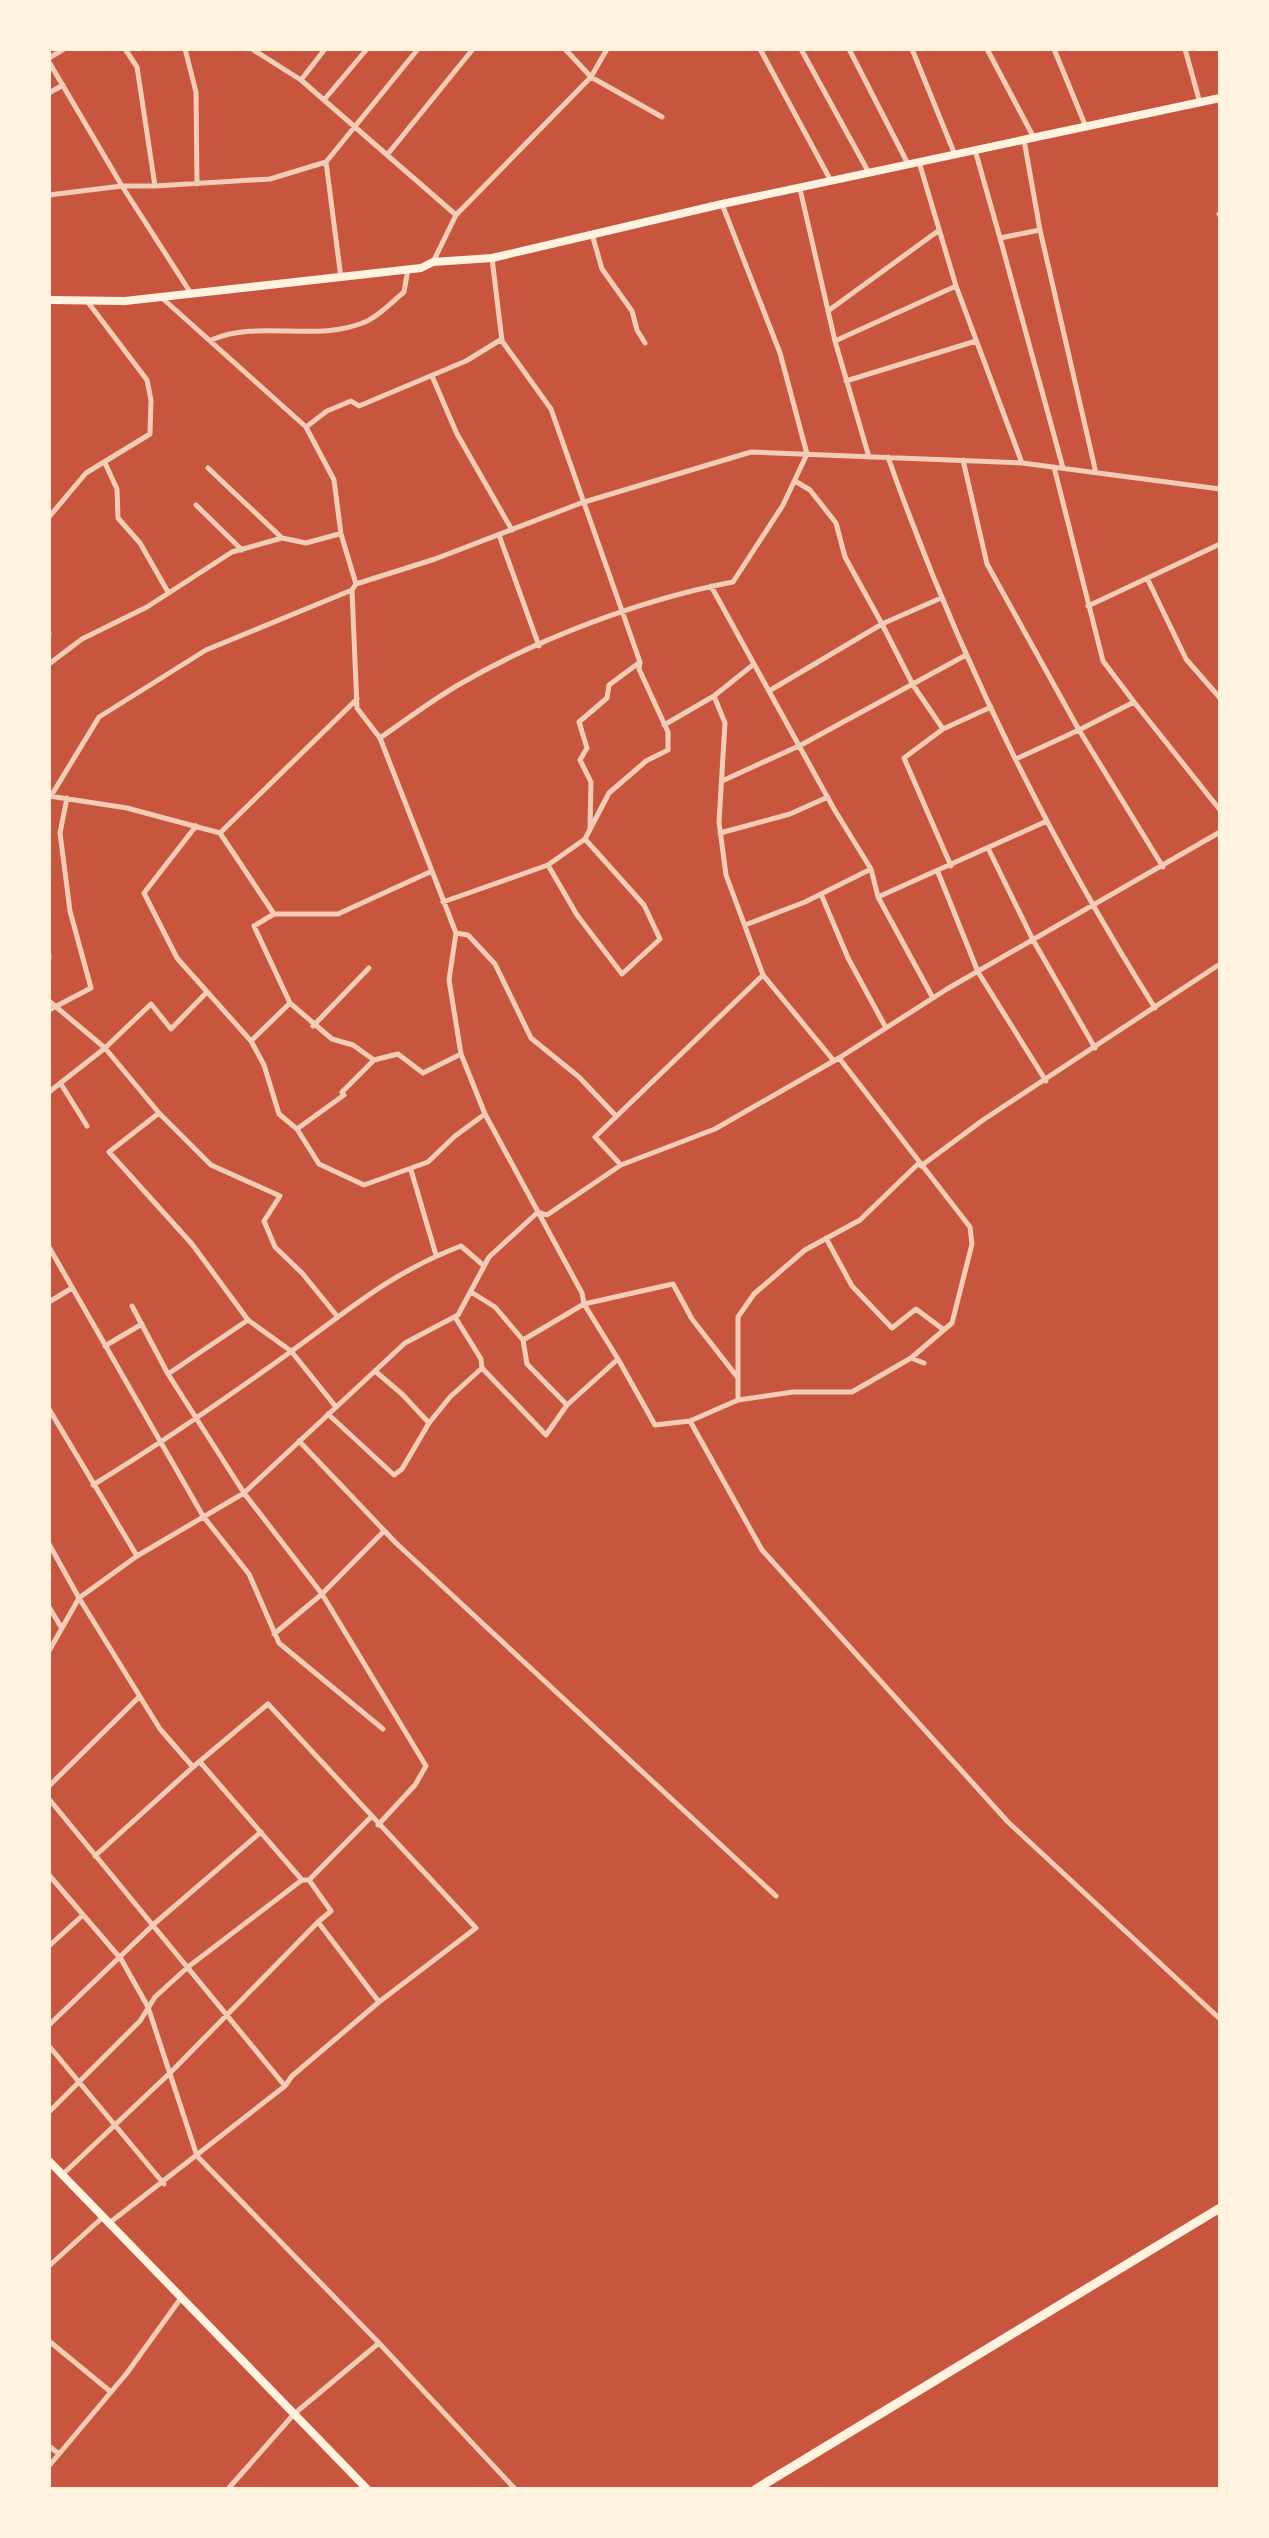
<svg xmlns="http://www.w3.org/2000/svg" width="1269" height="2538" font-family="Manrope,sans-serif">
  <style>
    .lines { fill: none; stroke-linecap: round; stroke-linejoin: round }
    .minor { stroke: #f1ccb7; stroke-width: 5 }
    .primary { stroke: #fff3e0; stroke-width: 8 }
    .trunk { stroke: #fff3e0; stroke-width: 9 }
  </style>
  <rect width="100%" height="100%" fill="#c8553d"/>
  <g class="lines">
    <path class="minor" d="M185,49l11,43 1,92
      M252,49l49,31 155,135 -23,47
      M565,49l26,28 16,-28
      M760,49l71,132
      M801,49l68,124
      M849,49l59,115
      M912,49l43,106
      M987,49l47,89
      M1054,49l32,78
      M1185,49l15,54
      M49,58l15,-9
      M49,62l73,124 70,109
      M301,80l24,-31
      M49,93l14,-8
      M324,100l43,-51
      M1024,140l16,90 56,243
      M975,150l25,88
      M387,155l86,-106
      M326,162l15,116
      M919,162l37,124 66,177
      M155,186l115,-7 56,-17 92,-113
      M800,189l35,152 34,116
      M49,195l73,-9h33l-18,-119 -12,-18
      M1219,214l1,2
      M456,215l135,-138 71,40
      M1040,230l-40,8 63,230
      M592,234l10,35 30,42 5,19 8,13
      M161,297l145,130 28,53 7,54 15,50 -4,6 5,118 23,30 52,133
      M828,311l110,-80
      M211,340c49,-21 105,3 154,-18 14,-6 27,-20 39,-30l4,-23
      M835,341l121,-55
      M432,376l25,58 55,96
      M846,381l130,-40
      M306,427l21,-16 24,-10 8,5 107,-45 36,-22
      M888,457c68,193 158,378 267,551
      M963,460l24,104 92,166 -63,29
      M105,463l12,26 1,29 22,25 28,49
      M1054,467l49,194 31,41 -55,28 84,137
      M208,468l74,70
      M196,505l46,45
      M49,517l37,-44 64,-39 1,-34 -4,-20 -60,-79
      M499,535l40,111
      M1147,578l39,81 34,39
      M356,584l79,-25 146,-56 170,-51 271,11 198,26
      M711,586l123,223 37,60 7,28 55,101
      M941,598l-59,26 31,61 30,44
      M1088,606l132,-62
      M49,633v1
      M49,664l33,-25 65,-32 85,-55 50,-14 24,5 33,-9
      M769,691l113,-67 -37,-67 -9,-34 -26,-33 -15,-9
      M714,696l40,-32
      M1134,702l86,108
      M664,725l50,-29 11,27 -6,99 7,53 37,100 71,86
      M380,738c26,-18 52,-38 80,-54 79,-46 183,-85 273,-102l50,-77 24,-51 -27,-101 -58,-149
      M722,781l79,-36 165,-90
      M49,796l78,12 93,25 54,81h64l94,-43 24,62 -7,47 12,74 24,60 97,179 2,11 34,55 -51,46
      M51,796l48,-79 107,-67 146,-60
      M196,826l-52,67 33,65 74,83 13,24 15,49 18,15 22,35 45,21 64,-23 27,-26 30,-22
      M590,828l1,-46 -11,-22 7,-12 -8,-26 28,-24 2,-13 31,-23
      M220,833l137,-134
      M720,833l70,-19 38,-17
      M988,848l45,92 62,108
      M548,865l29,50 45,59 38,-35 -16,-34 -59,-66
      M951,866l-47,-108 39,-29 48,-22
      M938,872l40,100 68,109
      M821,894l27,64 38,70
      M878,897l169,-76
      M443,902l105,-37 37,-26 24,-46 37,-32 22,-11v-18l-29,-63 1,-7 -89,-253 -49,-68 -10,-83
      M745,925l60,-23 66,-33
      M456,933l12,2 27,29 36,74 48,39 37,39
      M49,956v2
      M49,1001l56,47 54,65 52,52 69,31 -16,25 11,26 27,26 35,43
      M290,1003l42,36 21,6 21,15
      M49,1010l42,-22 -21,-77 -10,-78 7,-35
      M313,1026l56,-58
      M251,1041l39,-38 -36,-77 20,-12
      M839,1058l131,169 2,17 -20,79 -41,35
      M61,1084l26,42
      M49,1092l56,-44 46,-44 20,25 36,-37
      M159,1113l-50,39 83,92 56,76 -80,54 76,119 78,101 104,172 -11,19 -37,40
      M297,1129l47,-34 -2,-3 32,-32 24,-6 25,19 38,-19
      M621,1165l-26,-28 168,-162
      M921,1166l62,-46 237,-156
      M411,1170l25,85
      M826,1238l26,48 40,42 24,-19 28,21
      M49,1247l154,269 46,58 30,69 104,86
      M471,1292l24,15 28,33 4,24 40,41 -21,30 -64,-67
      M49,1302l23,-14
      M132,1306l36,68
      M248,1320l43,31 45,56
      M523,1340l61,-36 89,-20 19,35 46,59
      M105,1346l37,-22
      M618,1359l37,66 35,-4 72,129 246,272 212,197
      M375,1371l27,23 27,29 21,-26 32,-29 -1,-9 -26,-42
      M738,1400v-83l16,-23 51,-44 55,-30 59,-57
      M49,1409l88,147 -58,42 -30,-54
      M328,1414l66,61 8,-6 27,-46
      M690,1421l48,-21 55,-8h59l59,-34 13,5
      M299,1441l97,102 380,353
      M93,1485c67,-41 132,-86 196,-132 60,-43 101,-80 172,-107l22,19
      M137,1556l107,-63 161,-150 53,-28 31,-58 49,-45 9,3 74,-50 94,-36 124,-71 108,-69 273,-157
      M49,1607l12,20
      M274,1634l48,-40 62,-63
      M49,1651l30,-53 81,131 33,38 75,-63 208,224 -97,74 -87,74 -7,10 -177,138
      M200,1762l102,118h7l61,-62
      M49,1786l90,-89
      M49,1799l236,287
      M95,1856l98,-89
      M49,1875l72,84 27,48 49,149 182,187 -85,71 -66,75
      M309,1880l22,31 -13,11 61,80
      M49,1946l34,-31
      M49,2025l105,-101 107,-92
      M49,2046l115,138
      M49,2112l91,-91 15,-24 33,-30 114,-87
      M62,2175l109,-103 147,-150
      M49,2266l54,-49
      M49,2341l62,51
      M379,2343l136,146
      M49,2446l10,8
      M49,2466l78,-93 54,-75"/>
    <path class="primary" d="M49,300l76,1 296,-33 12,-6 59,-4 230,-54 498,-106
      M49,2161l318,328"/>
    <path class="trunk" d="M756,2489l464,-281"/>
  </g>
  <rect width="1269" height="2538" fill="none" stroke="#fff3e0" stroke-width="102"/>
</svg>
